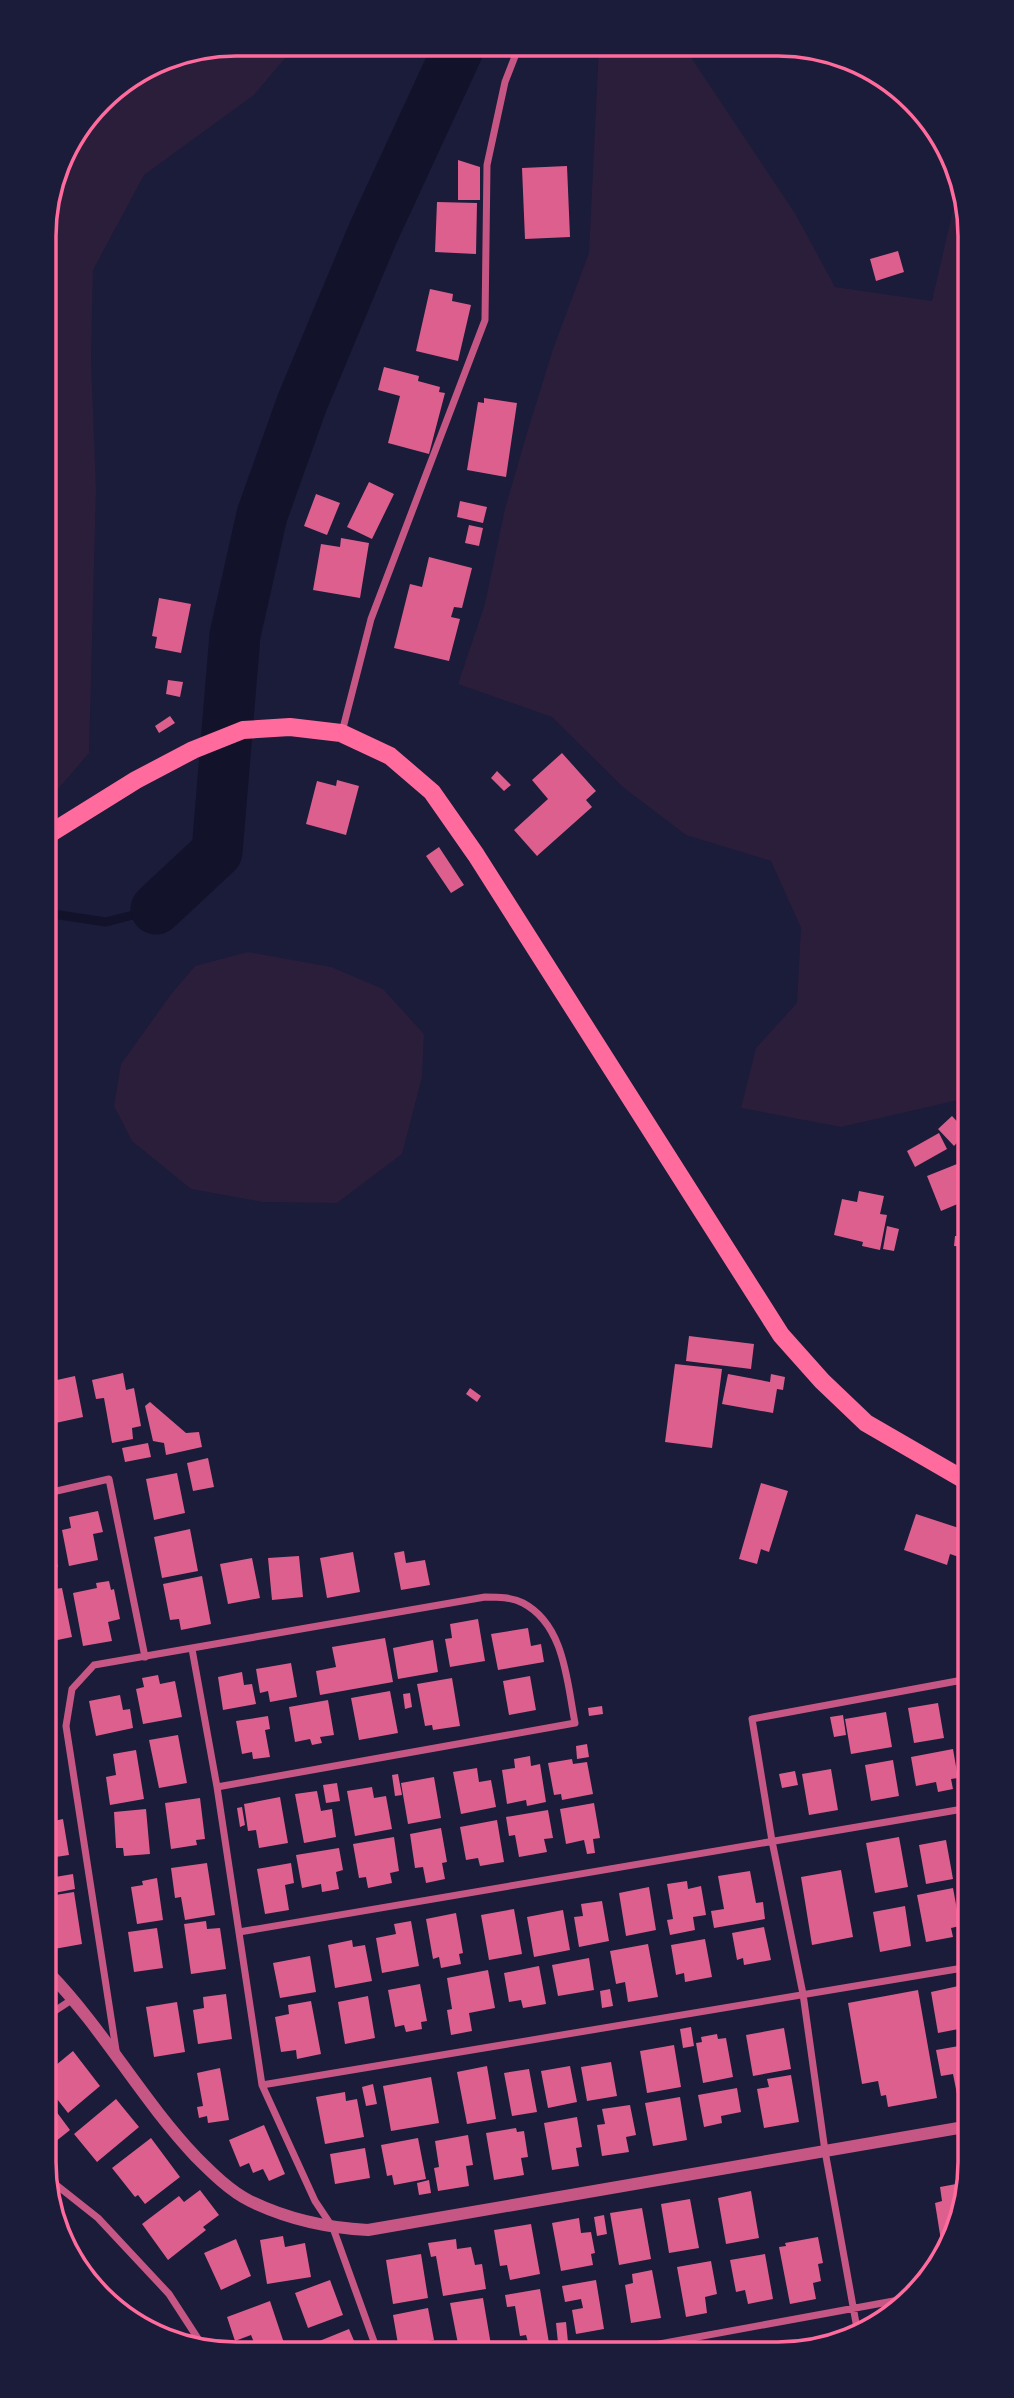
<svg xmlns="http://www.w3.org/2000/svg" width="1014" height="2398" font-family="'Varela Round',sans-serif">
  <style>
    .green { fill: #2a1e3b }
    .lines { fill: none; stroke-linecap: round; stroke-linejoin: round }
    .stream { stroke: #12122b; stroke-width: 9 }
    .river { stroke: #12122b; stroke-width: 51 }
    .building { fill: #dd5f8e }
    .minor { stroke: #c65784; stroke-width: 7 }
    .tertiary { stroke: #c65784; stroke-width: 12 }
    .primary { stroke: #ff6b9d; stroke-width: 18 }
    .rim { fill: none; stroke: #ff6b9d; stroke-width: 3.5 }
  </style>
  <rect width="100%" height="100%" fill="#1b1b3a"/>
  <path class="green" d="M236,44h61l-43,51 -110,80 -51,95 -2,89 5,130 -7,264 -43,50 -2,-580 19,-71 46,-60 54,-34z
    M599,46l85,1 112,168 39,72 97,14 22,-95v-37l10,18 3,911 -126,29 -100,-19 15,-60 41,-45 4,-75 -30,-67 -85,-26 -62,-47 -72,-71 -94,-33 27,-80 20,-95 22,-76 26,-84 36,-96z
    M248,952l83,15 52,22 41,45 -2,43 -20,77 -65,49 -74,-1 -72,-13 -59,-48 -18,-35 7,-42 51,-71 23,-27z"/>
  <g class="lines">
    <path class="stream" d="M46,913l60,9 50,-13"/>
    <path class="river" d="M156,909l61,-57 18,-217 27,-120 40,-112 71,-170 87,-188"/>
  </g>
  <path class="building" d="M458,160l22,7v33h-22z
    M567,166l3,71 -45,2 -3,-71z
    M437,202l40,1 -1,51 -41,-2z
    M898,251l6,21 -28,9 -6,-22z
    M430,289l23,5 -1,7 19,4 -13,56 -42,-10z
    M384,367l35,9 -1,5 22,6 -1,5 6,1 -16,61 -41,-11 12,-47 -22,-6z
    M484,398l33,5 -11,74 -39,-7 11,-68 6,1z
    M369,482l25,12 -22,45 -25,-12z
    M316,494l24,9 -13,32 -23,-9z
    M460,501l27,6 -4,16 -26,-6z
    M469,525l14,3 -4,18 -14,-3z
    M341,538l28,5 -9,55 -47,-8 8,-46 19,3z
    M429,557l43,11 -10,40 -8,-1 -3,10 9,2 -11,42 -55,-13 16,-64 12,3z
    M159,598l32,6 -10,49 -26,-5 2,-11 -5,-1z
    M168,680l15,2 -3,15 -14,-3z
    M170,716l5,7 -16,10 -4,-7z
    M562,753l34,38 -10,9 6,7 -55,49 -23,-26 34,-31 -16,-19z
    M497,771l14,14 -7,6 -13,-13z
    M337,780l22,6 -13,49 -40,-11 11,-43 19,5z
    M439,847l25,38 -13,8 -25,-37z
    M952,1116l15,16 -13,14 -16,-17z
    M939,1133l8,16 -32,18 -8,-16z
    M967,1160v40l-26,11 -14,-35z
    M859,1191l25,5 -4,18 7,1 -7,35 -18,-4 1,-4 -29,-7 8,-36 15,3z
    M887,1226l12,3 -5,22 -11,-2z
    M955,1236h12v11l-13,-1z
    M689,1336l65,8 -3,25 -65,-8z
    M675,1364l47,5 -10,79 -47,-6z
    M123,1373l3,17 8,-2 7,38 -9,2 1,11 -21,4 -8,-45 -8,1 -4,-19z
    M728,1374l42,8 1,-8 14,3 -2,13 -6,-1 -4,24 -51,-9z
    M75,1376l8,41 -32,7 -3,-16v-26z
    M470,1388l11,8 -4,6 -11,-8z
    M150,1402l36,31 13,-1 3,15 -36,8 -2,-12 -11,-2 -8,-35z
    M148,1443l3,14 -26,5 -3,-14z
    M208,1458l6,29 -21,4 -6,-28z
    M177,1473l8,40 -31,7 -8,-41z
    M761,1483l27,8 -19,61 -8,-3 -4,15 -18,-5z
    M98,1511l5,21 -10,2 5,26 -29,6 -7,-36 9,-2 -2,-11z
    M916,1514l52,17v29l-18,-6 -3,11 -43,-15z
    M48,1523l10,44 -10,1z
    M190,1529l8,42 -36,7 -8,-41z
    M404,1551l2,12 19,-3 5,25 -29,5 -7,-37z
    M353,1552l7,40 -33,6 -7,-40z
    M299,1556l4,41 -31,3 -4,-42z
    M252,1558l8,40 -32,6 -8,-40z
    M202,1576l9,48 -30,6 -2,-11 -9,1 -7,-36z
    M109,1581l2,9 3,-1 6,30 -12,3 4,19 -29,5 -10,-53 24,-5 -1,-5z
    M62,1588l10,49 -24,5v-52z
    M478,1619l7,42 -35,6 -5,-28 7,-1 -2,-14z
    M528,1628l3,18 10,-2 3,18 -46,8 -7,-36z
    M385,1638l8,44 -73,13 -4,-24 20,-4 -4,-20z
    M433,1640l5,32 -40,7 -5,-31z
    M291,1663l6,34 -27,5 -2,-11 -8,2 -4,-24z
    M242,1672l2,13 8,-1 4,20 -33,6 -5,-33z
    M158,1675l2,9 15,-3 7,36 -39,7 -7,-35 8,-2 -2,-9z
    M530,1676l6,34 -27,5 -6,-34z
    M452,1678l8,48 -27,4 -1,-5 -7,1 -8,-42z
    M390,1691l8,42 -39,7 -8,-42z
    M410,1693l2,14 -7,2 -2,-15z
    M120,1695l3,15 7,-1 3,19 -37,8 -7,-35z
    M328,1700l6,35 -14,2 2,6 -10,2 -2,-6 -15,3 -6,-35z
    M938,1703l6,35 -30,5 -6,-35z
    M602,1706l1,8 -14,2 -1,-8z
    M886,1712l6,35 -41,7 -6,-35z
    M843,1715l3,20 -12,2 -4,-20z
    M268,1716l2,13 -5,1 5,27 -17,2 -1,-7 -10,2 -6,-33z
    M178,1735l9,48 -28,5 -10,-48z
    M587,1744l2,13 -12,2 -1,-13z
    M953,1749l5,29 -7,1 2,10 -15,3 -2,-10 -20,4 -5,-29z
    M136,1750l8,49 -34,6 -4,-28 10,-2 -3,-21z
    M530,1756l1,10 9,-2 6,38 -19,4 -1,-6 -19,4 -5,-34 13,-2 -1,-9z
    M53,1758l3,18 -7,1v-18z
    M572,1759l1,5 14,-2 6,32 -31,6 -1,-6 -7,1 -6,-32z
    M893,1760l6,36 -28,5 -6,-36z
    M477,1768l2,14 12,-2 5,27 -35,7 -8,-42z
    M831,1769l7,41 -29,5 -7,-41z
    M795,1771l3,14 -16,3 -3,-14z
    M398,1774l4,21 -7,1 -3,-21z
    M434,1777l7,41 -33,6 -7,-41z
    M337,1783l3,18 -14,2 -3,-18z
    M372,1787l2,11 12,-2 6,33 -37,7 -8,-45z
    M317,1791l4,20 11,-2 4,28 -32,6 -9,-49z
    M280,1797l8,46 -29,5 -3,-18 -8,1 -4,-27z
    M200,1798l5,41 -9,1 1,5 -26,4 -6,-46z
    M594,1803l6,35 -7,1 2,14 -8,1 -3,-14 -18,4 -6,-35z
    M242,1807l3,18 -5,2 -3,-19z
    M146,1809l4,45 -26,2 -1,-8h-7l-2,-36z
    M548,1810l5,28 -9,1 3,13 -28,5 -4,-22 -6,1 -3,-19z
    M63,1819l6,36 -20,3v-36z
    M497,1820l7,42 -24,4 -2,-8 -12,2 -6,-33z
    M441,1828l6,34 -5,1 3,16 -19,4 -3,-16 -8,1 -5,-34z
    M394,1837l5,34 -9,2 2,10 -24,5 -2,-11 -7,1 -6,-34z
    M899,1837l9,50 -33,6 -9,-50z
    M946,1840l7,39 -27,5 -7,-39z
    M339,1848l4,22 -7,2 3,17 -17,3 -1,-8 -19,4 -6,-33z
    M207,1863l8,52 -30,5 -4,-23 -6,1 -4,-30z
    M291,1863l3,20 -9,2 4,25 -24,4 -8,-45z
    M841,1870l12,67 -41,8 -11,-68z
    M750,1871l6,32 7,-1 2,17 -51,9 -3,-17 13,-2 -6,-33z
    M73,1874l2,15 -26,5v-16z
    M157,1878l6,42 -26,4 -6,-37 12,-2 -1,-4z
    M687,1881l1,8 13,-3 5,29 -13,2 2,13 -25,5 -3,-15 6,-1 -6,-35z
    M649,1887l7,43 -30,6 -7,-43z
    M953,1888l7,38 -9,2 2,9 -27,5 -9,-47z
    M74,1892l8,52 -28,5 -5,-20v-33z
    M602,1901l7,40 -30,6 -5,-30 9,-1 -2,-12z
    M905,1906l6,40 -31,6 -7,-40z
    M514,1909l8,45 -33,6 -8,-45z
    M563,1910l7,40 -36,7 -7,-40z
    M456,1913l7,40 -4,1 2,10 -20,4 -2,-11 -6,2 -7,-40z
    M206,1921l1,8 13,-1 6,41 -35,5 -7,-50z
    M411,1921l8,45 -37,7 -6,-35 20,-4 -2,-10z
    M764,1927l7,33 -27,5 -1,-7 -6,2 -5,-27z
    M157,1928l6,40 -29,4 -6,-40z
    M705,1939l7,38 -27,5 -1,-9 -8,2 -5,-30z
    M352,1940l1,7 12,-2 7,36 -37,7 -7,-43z
    M648,1944l10,53 -30,5 -3,-20 -9,2 -6,-33z
    M310,1956l6,36 -36,6 -7,-35z
    M589,1958l5,32 -36,6 -6,-31z
    M539,1966l7,38 -23,4 -2,-8 -12,2 -5,-29z
    M488,1970l7,38 -26,5 3,18 -21,4 -4,-25 5,-1 -5,-31z
    M420,1984l7,37 -6,1 1,7 -16,3 -2,-7 -9,2 -7,-37z
    M963,1985l6,42 -31,6 -7,-41z
    M610,1989l3,17 -11,2 -2,-17z
    M918,1990l19,108 -49,9 -2,-12 -5,1 -3,-15 -16,3 -14,-81z
    M226,1994l6,45 -34,5 -5,-34 11,-2 -1,-11z
    M368,1996l7,42 -30,6 -7,-42z
    M311,2001l10,53 -24,5 -1,-9 -15,2 -6,-35 14,-3 -1,-9z
    M177,2002l8,50 -31,5 -8,-50z
    M691,2027l3,19 -11,2 -3,-19z
    M784,2028l7,41 -38,7 -7,-41z
    M717,2034l1,5 8,-1 7,39 -30,6 -7,-40 6,-1 -1,-5z
    M674,2045l7,42 -34,6 -7,-42z
    M959,2046l1,4 9,-1 1,53 -11,2 -6,-30 -12,2 -5,-26z
    M73,2051l27,35 -32,27 -18,-23v-20z
    M611,2062l6,34 -30,5 -6,-34z
    M487,2066l9,53 -29,5 -10,-52z
    M570,2066l7,36 -29,6 -7,-37z
    M220,2068l9,52 -21,3 -1,-7 -8,2 -2,-11 6,-1 -6,-33z
    M529,2069l8,43 -25,4 -8,-43z
    M791,2075l8,47 -35,6 -7,-39 12,-2 -2,-8z
    M431,2077l8,46 -48,8 -8,-45z
    M373,2084l4,20 -11,2 -4,-19z
    M737,2088l4,24 -20,4 1,7 -18,4 -6,-32z
    M345,2092l1,9 11,-2 7,38 -39,7 -9,-47z
    M680,2097l7,43 -34,6 -8,-43z
    M116,2099l23,28 -42,35 -23,-28z
    M50,2103l20,27 -20,16z
    M630,2105l6,30 -10,2 3,15 -27,4 -5,-31 8,-1 -3,-15z
    M577,2117l5,30 -6,1 3,18 -27,4 -8,-47z
    M264,2125l21,49 -16,7 -6,-12 -10,4 -4,-10 -9,4 -11,-27z
    M516,2128l1,4 7,-1 4,26 -7,1 3,17 -30,5 -8,-47z
    M468,2135l5,30 -7,1 3,20 -31,5 -4,-23 5,-1 -4,-26z
    M151,2138l29,39 -35,27 -7,-9 -3,2 -23,-29z
    M418,2138l8,41 -32,6 -2,-10 -5,1 -6,-31z
    M365,2148l5,30 -35,6 -5,-30z
    M429,2180l2,13 -12,2 -2,-12z
    M967,2182l-2,5 -23,60 -7,-44 7,-2 -2,-14z
    M200,2190l19,25 -16,12 3,3 -38,30 -26,-36 37,-28 5,6z
    M751,2191l8,47 -33,6 -8,-46z
    M690,2199l9,49 -30,5 -8,-49z
    M642,2208l9,51 -32,6 -9,-52z
    M604,2215l3,19 -10,2 -3,-19z
    M579,2218l2,15 10,-1 4,21 -4,1 2,11 -32,6 -9,-48z
    M531,2224l9,50 -30,6 -3,-15 -7,1 -6,-36z
    M283,2236l2,11 20,-4 6,34 -44,7 -7,-44z
    M818,2237l5,26 -5,1 3,17 -8,2 3,16 -26,5 -11,-57 7,-1 -1,-3z
    M236,2239l15,37 -30,14 -17,-37z
    M456,2239l1,10 14,-2 4,18 7,-1 4,25 -43,7 -7,-40 -5,1 -3,-14z
    M421,2254l7,44 -35,6 -7,-44z
    M765,2254l8,45 -25,5 -3,-14 -9,2 -6,-32z
    M711,2261l6,33 -12,3 2,16 -21,4 -9,-50z
    M652,2270l9,48 -30,5 -6,-38 8,-2 -1,-9z
    M330,2280l13,35 -35,13 -13,-35z
    M596,2280l8,49 -28,5 -4,-24 11,-2 -2,-9 -16,3 -3,-16z
    M540,2289l9,54 -20,3 -3,-11 -6,1 -5,-30 -8,1 -2,-12z
    M483,2298l8,47 -32,4 -9,-46z
    M270,2301l16,48 -29,1 -6,-15 -16,6 -8,-24z
    M428,2308l6,32 -12,2 2,8h-25l-6,-35z
    M566,2322l2,20 -10,1 -2,-20z
    M349,2329l9,21h-43l-3,-6z"/>
  <g class="lines">
    <path class="minor" d="M342,732l29,-113 114,-299 2,-155 18,-83 14,-36
      M48,1493l61,-14 36,178
      M192,1649l25,138 45,298 53,116 18,27 44,122
      M239,1932l730,-124
      M50,2014l23,-15
      M116,2050l-50,-324 6,-37 22,-24 391,-68c13,0 26,0 38,6 42,22 44,80 52,120l-358,64
      M262,2085l707,-118
      M50,2180l48,38 71,76 37,57
      M858,2334l-33,-183 -22,-157 -31,-153 -20,-122 216,-40
      M632,2349l278,-51"/>
    <path class="tertiary" d="M49,1973c55,57 93,127 147,184 16,16 34,34 54,44 37,18 78,27 118,29l602,-104"/>
    <path class="primary" d="M46,836l90,-56 57,-30 50,-20 47,-3 51,6 49,23 42,36 44,63 305,480 41,46 44,42 102,59"/>
  </g>
  <path d="M0 0H1014V2398H0ZM236 56H778A180 180 0 0 1 958 236V2162A180 180 0 0 1 778 2342H236A180 180 0 0 1 56 2162V236A180 180 0 0 1 236 56Z" fill="#1b1b3a" fill-rule="evenodd"/>
  <path class="rim" d="M236 56H778A180 180 0 0 1 958 236V2162A180 180 0 0 1 778 2342H236A180 180 0 0 1 56 2162V236A180 180 0 0 1 236 56Z"/>
</svg>
